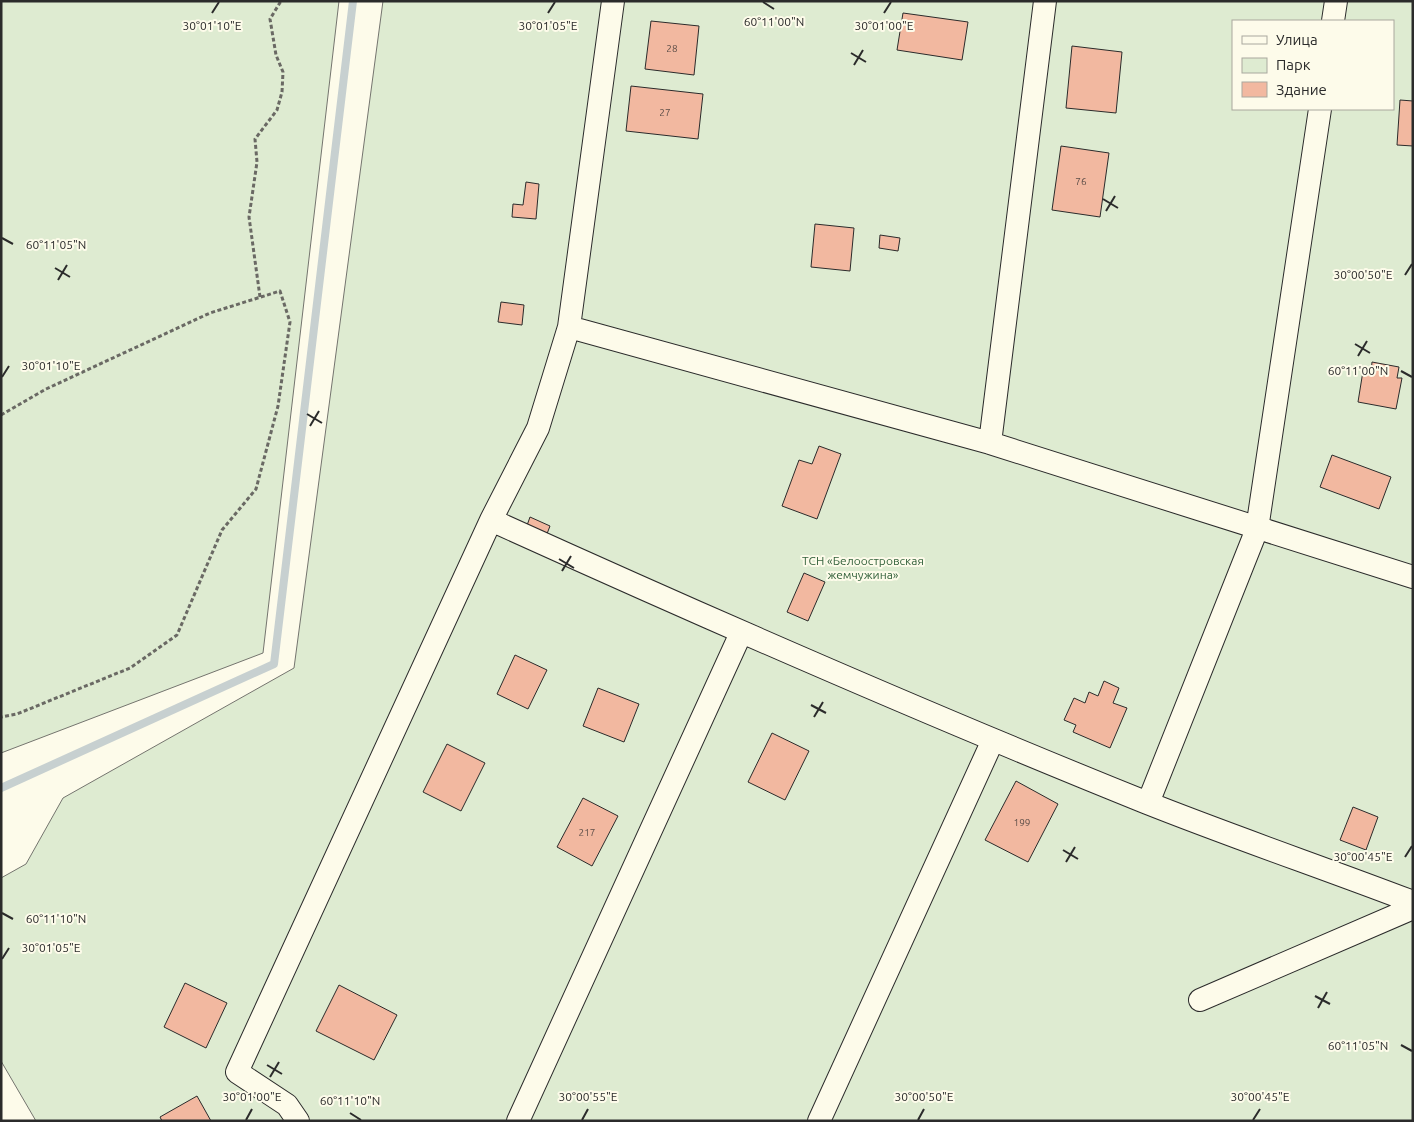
<svg xmlns="http://www.w3.org/2000/svg" width="1414" height="1122" font-family="Ubuntu,sans-serif">
  <style>
    .green { fill: #deebd1; stroke: #74746e; fill-rule: evenodd }
    .lines { fill: none; stroke-linecap: round; stroke-linejoin: round }
    .stream { stroke: #c7d0d0; stroke-width: 8 }
    .building { fill: #f2b8a0; stroke: #2b2b2b }
    .street-casing { stroke: #2b2b2b; stroke-width: 24 }
    .path { stroke: #6a6964; stroke-width: 3; stroke-dasharray: 4 2.5; stroke-linecap: butt }
    .street { stroke: #fdfbea; stroke-width: 22 }
    .ticks { fill: none; stroke: #2b2b2b; stroke-width: 2 }
    .labels { text-anchor: middle; stroke-width: 4; stroke-linejoin: round; paint-order: stroke }
    .number-label { font-size: 10px; fill: #5d4e48 }
    .park-label { font-size: 12px; fill: #34623c; stroke: #fdfbea }
    .ticks-label { font-size: 12px; text-anchor: middle; fill: #2b2b2b; stroke: #fdfbea; stroke-width: 4; stroke-linejoin: round; paint-order: stroke }
  </style>
  <rect width="100%" height="100%" fill="#fdfbea"/>
  <path class="green" d="M1,1h338l-76,652 -262,100z
    M383,1h1030v1120h-1377l-35,-60v-183l25,-14 37,-66 231,-130zM1233,21h160v88h-160z"/>
  <g class="lines">
    <path class="stream" d="M1,788l273,-124 79,-663"/>
  </g>
  <path class="building" d="M903,13l65,9 -6,38 -65,-10z
    M651,21l48,5 -5,49 -49,-6z
    M1072,46l50,6 -6,61 -50,-5z
    M631,86l72,8 -5,45 -72,-8z
    M1400,100l13,1v45l-16,-1z
    M1061,146l48,7 -9,64 -48,-7z
    M526,182l13,2 -3,35 -24,-2 1,-13 10,1z
    M815,224l39,4 -4,43 -39,-4z
    M880,235l20,3 -2,13 -19,-3z
    M501,302l23,3 -2,20 -24,-3z
    M1372,362l27,5 -2,11h5l-6,31 -38,-7 5,-31 8,2z
    M819,446l22,8 -24,65 -35,-13 17,-46 13,4z
    M1332,455l59,22 -12,32 -59,-22z
    M530,517l20,9 -5,13 -20,-8z
    M804,573l21,9 -17,39 -21,-9z
    M515,655l32,15 -19,39 -31,-15z
    M1104,681l15,7 -6,15 14,5 -17,40 -37,-16 3,-7 -12,-5 10,-22 11,5 4,-11 9,4z
    M598,688l41,16 -15,38 -41,-16z
    M772,733l37,18 -24,49 -37,-18z
    M447,744l38,19 -24,48 -38,-19z
    M1016,781l42,23 -30,58 -43,-22z
    M583,798l35,18 -26,50 -35,-19z
    M1353,807l25,10 -12,33 -26,-10z
    M185,983l42,20 -21,45 -42,-21z
    M339,985l58,30 -23,45 -58,-29z
    M197,1096l14,25h-49l-2,-4z"/>
  <g class="lines">
    <g class="street-casing">
      <path id="street" d="M1333,21l3,-20
        M569,327l421,116 423,134
        M990,443l55,-442
        M491,520c216,98 433,193 654,282 88,35 179,66 268,100
        M1148,803l109,-274 63,-420
        M1200,1000l213,-92
        M298,1121l-11,-16 -50,-33 254,-552 47,-92 31,-101 44,-326
        M518,1121l223,-488
        M819,1121l174,-381"/>
    </g>
    <path class="path" d="M260,297l-11,-80 8,-55 -2,-23 22,-29 5,-18 1,-20 -7,-17 -6,-36 11,-18
      M1,415l45,-26 164,-76 70,-22 10,31 -12,84 -22,83 -34,41 -45,105 -47,33 -113,46 -16,3"/>
    <use href="#street" class="street"/>
  </g>
  <path class="ticks" d="M763,2l11,7M212,13l7,-11M548,13l7,-11M884,13l7,-11M851,53l15,9M854,65l9,-15M1103,199l15,9M1106,211l9,-15M2,238l11,6M55,268l15,9M1405,275l7,-11M58,280l9,-15M1355,344l15,9M1358,356l9,-15M1401,371l11,6M2,377l7,-11M307,414l15,9M310,426l9,-15M559,559l15,9M562,571l9,-15M811,705l15,8M814,717l9,-15M1063,850l15,9M1405,857l7,-11M1066,862l9,-15M2,913l11,6M2,959l7,-11M1315,996l15,8M1318,1008l9,-16M1401,1045l11,6M267,1065l15,9M270,1077l9,-15M350,1113l11,7M246,1120l6,-11M582,1120l6,-11M918,1120l6,-11M1253,1120l7,-11"/>
  <g class="labels">
    <g class="number-label">
      <text x="672" y="52">28</text>
      <text x="665" y="116">27</text>
      <text x="1081" y="185">76</text>
      <text x="1022" y="826">199</text>
      <text x="587" y="836">217</text>
    </g>
    <g class="park-label">
      <text x="863" y="565">ТСН «Белоостровская<tspan x="863" dy="14">жемчужина»</tspan></text>
    </g>
  </g>
  <g class="ticks-label">
    <text x="774" y="26">60°11'00"N</text>
    <text x="884" y="30">30°01'00"E</text>
    <text x="212" y="30">30°01'10"E</text>
    <text x="548" y="30">30°01'05"E</text>
    <text x="56" y="249">60°11'05"N</text>
    <text x="1363" y="279">30°00'50"E</text>
    <text x="51" y="370">30°01'10"E</text>
    <text x="1358" y="375">60°11'00"N</text>
    <text x="1363" y="861">30°00'45"E</text>
    <text x="56" y="923">60°11'10"N</text>
    <text x="51" y="952">30°01'05"E</text>
    <text x="1358" y="1050">60°11'05"N</text>
    <text x="252" y="1101">30°01'00"E</text>
    <text x="588" y="1101">30°00'55"E</text>
    <text x="924" y="1101">30°00'50"E</text>
    <text x="1260" y="1101">30°00'45"E</text>
    <text x="350" y="1105">60°11'10"N</text>
  </g>
  <rect width="1414" height="1122" fill="none" stroke="#2b2b2b" stroke-width="5"/>
  <rect x="1232" y="20" width="162" height="90" fill="#fdfbea" stroke="#a9a89e"/>
  <rect x="1242" y="36" width="25" height="8" fill="#fdfbea" stroke="#a9a89e"/>
  <text x="1276" y="45" font-size="15" fill="#2b2b2b">Улица</text>
  <rect x="1242" y="58" width="25" height="15" fill="#deebd1" stroke="#a9a89e"/>
  <text x="1276" y="70" font-size="15" fill="#2b2b2b">Парк</text>
  <rect x="1242" y="82" width="25" height="15" fill="#f2b8a0" stroke="#a9a89e"/>
  <text x="1276" y="95" font-size="15" fill="#2b2b2b">Здание</text>
</svg>
